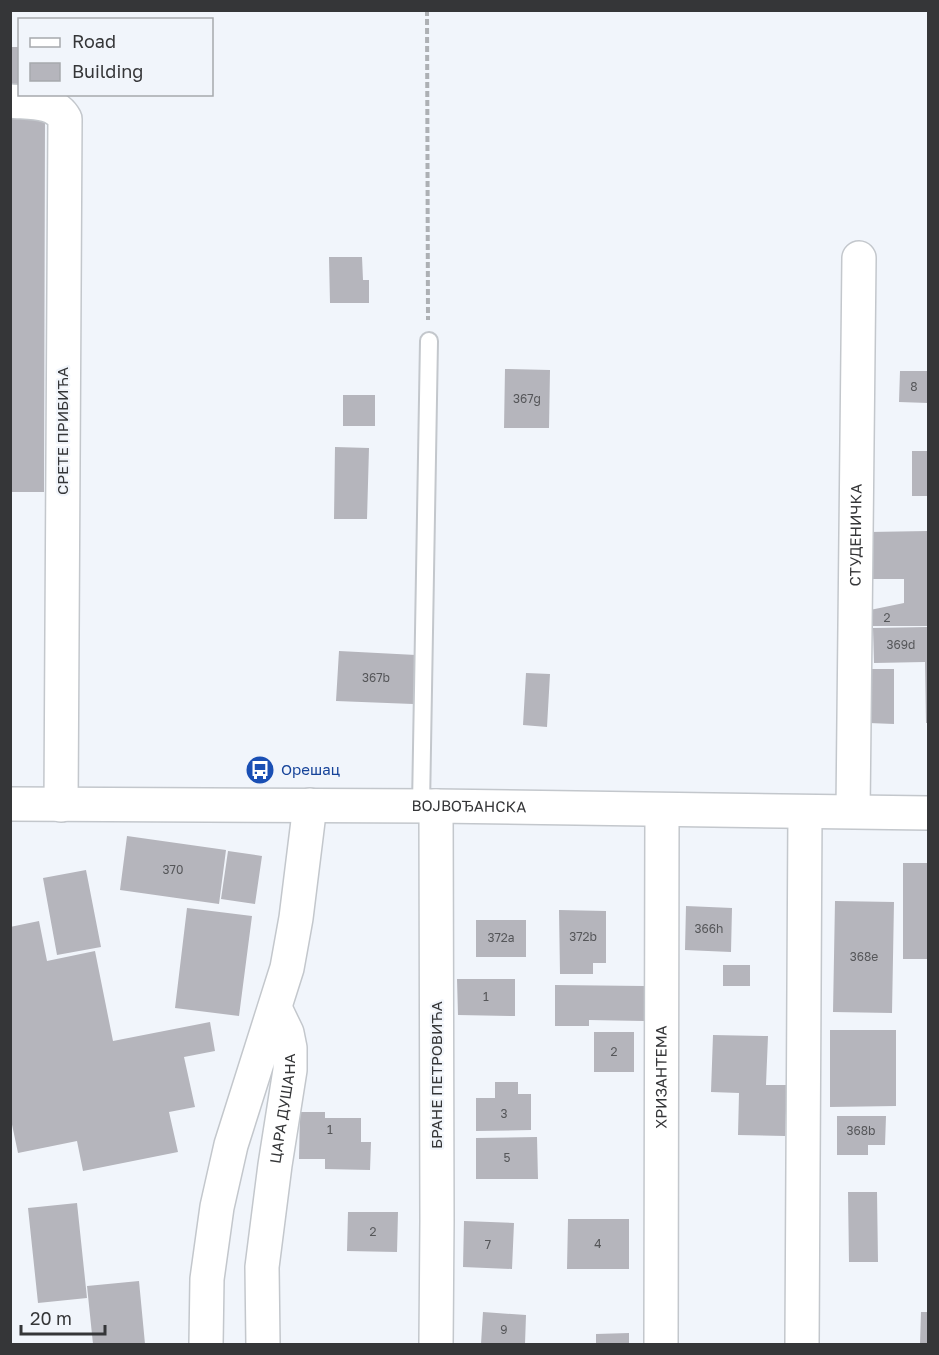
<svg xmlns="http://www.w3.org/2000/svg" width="939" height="1355" font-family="'Golos Text',sans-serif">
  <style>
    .building { fill: #b5b5bc }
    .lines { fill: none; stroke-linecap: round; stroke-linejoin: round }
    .lane-casing { stroke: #c3c7cc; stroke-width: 20 }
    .street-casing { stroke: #c3c7cc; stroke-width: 36 }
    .secondary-casing { stroke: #c3c7cc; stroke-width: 36 }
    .path { stroke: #adb0b4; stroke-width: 4; stroke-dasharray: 6 3; stroke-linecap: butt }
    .lane { stroke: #fff; stroke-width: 16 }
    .street { stroke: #fff; stroke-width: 33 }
    .secondary { stroke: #fff; stroke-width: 33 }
    .labels { text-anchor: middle; stroke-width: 4.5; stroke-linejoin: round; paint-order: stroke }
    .number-label { font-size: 12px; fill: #555659 }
    .street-label { font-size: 15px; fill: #353638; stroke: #f1f5fb }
    .transit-label { font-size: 15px; fill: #164399; stroke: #f1f5fb; text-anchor: start }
  </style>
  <rect width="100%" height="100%" fill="#f1f5fb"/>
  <path class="building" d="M10,47h10v37h-10z
    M10,116l35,1 -1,375h-34z
    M329,257h33l1,23h6v23h-39z
    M505,369l45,1 -1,58h-45z
    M900,371h28v32l-29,-1z
    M343,395h32v31h-32z
    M335,447l34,1 -2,71h-33z
    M912,451h16v45h-16z
    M928,531v95h-58v-16l34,-7v-24h-35v-47z
    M928,627v96h-2l-1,-61 -51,1 -1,-35z
    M339,651l77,4 -3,49 -77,-3z
    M868,669h26v55l-25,-1z
    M526,673l24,1 -3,53 -24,-2z
    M127,836l99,14 -7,54 -99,-14z
    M228,851l34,5 -7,48 -34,-5z
    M903,863h25v96h-25z
    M86,870l15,77 -44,8 -14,-77z
    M835,901l59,1 -2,111 -59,-1z
    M686,906l46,2 -1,44 -46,-2z
    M187,908l65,8 -13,100 -64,-8z
    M559,910l47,1v52h-13v11h-33z
    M476,920h50v37h-50z
    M39,921l8,40 48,-10 18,90 97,-19 5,29 -31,6 11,50 -26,5 9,40 -95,19 -6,-30 -59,12 -8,-38v-188z
    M723,965h27v21h-27z
    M457,979h58v37l-57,-1z
    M555,985l89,1v35l-55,-1v6h-34z
    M830,1030h66v76l-66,1z
    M594,1032h40v40h-40z
    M713,1035l55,1 -2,49h21l-2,51 -47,-1 1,-42 -28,-1z
    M495,1082h23v12h13v36l-55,1v-33h19z
    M300,1112h25v6h36v24h10l-1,28 -45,-1v-10h-26z
    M837,1116h49l-1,29h-17v10h-31z
    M537,1137l1,42h-62v-41z
    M848,1192h29l1,70h-29z
    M77,1203l10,95 -49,5 -10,-95z
    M348,1212h50l-1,40 -50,-1z
    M568,1219h61v50h-62z
    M464,1221l50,2 -2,46 -49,-2z
    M139,1281l6,63h-52l-6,-58z
    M483,1312l43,3 -1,29h-44z
    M921,1312h7v32h-8z
    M629,1333v11h-33v-10z"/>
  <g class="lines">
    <g class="lane-casing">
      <path id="lane" d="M421,806l8,-465"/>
    </g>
    <g class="street-casing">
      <g id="street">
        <path d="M10,101c19,2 45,-1 55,18l-4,686"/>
        <path id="s1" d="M853,811l6,-553"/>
        <path id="s2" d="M263,1344l-1,-77 13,-102 15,-95v-22l-3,-15 -12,-25"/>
        <path d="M436,1344l1,-123 -1,-415"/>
        <path id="s3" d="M661,1344l1,-534"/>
        <path d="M802,1344l3,-532"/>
      </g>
    </g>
    <g class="secondary-casing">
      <g id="secondary">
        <path id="s4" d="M10,804l426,2 492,7"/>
        <path d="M206,1344l1,-65 10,-72 14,-62 56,-177 9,-50 14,-113"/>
      </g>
    </g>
    <path class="path" d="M427,10l1,310"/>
    <use href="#lane" class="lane"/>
    <use href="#street" class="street"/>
    <use href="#secondary" class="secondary"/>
  </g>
  <defs>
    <g id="bus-disc" transform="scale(1.5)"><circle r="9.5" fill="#1a4fb4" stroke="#f1f5fb"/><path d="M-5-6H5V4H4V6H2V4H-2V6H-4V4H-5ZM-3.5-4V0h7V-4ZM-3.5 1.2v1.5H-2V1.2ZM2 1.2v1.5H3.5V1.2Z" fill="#fff"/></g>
  </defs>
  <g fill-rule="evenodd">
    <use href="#bus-disc" x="260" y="770"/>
  </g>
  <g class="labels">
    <g class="number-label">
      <text x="914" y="391">8</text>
      <text x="527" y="403">367g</text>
      <text x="887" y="622">2</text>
      <text x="901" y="649">369d</text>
      <text x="376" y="682">367b</text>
      <text x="173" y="874">370</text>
      <text x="709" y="933">366h</text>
      <text x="583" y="941">372b</text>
      <text x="501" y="942">372a</text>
      <text x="864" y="961">368e</text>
      <text x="486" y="1001">1</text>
      <text x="614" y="1056">2</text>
      <text x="504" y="1118">3</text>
      <text x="330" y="1134">1</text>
      <text x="861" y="1135">368b</text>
      <text x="507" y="1162">5</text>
      <text x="373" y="1236">2</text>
      <text x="598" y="1248">4</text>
      <text x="488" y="1249">7</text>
      <text x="504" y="1334">9</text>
    </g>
    <g class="street-label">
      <text transform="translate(63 431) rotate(-90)" y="5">СРЕТЕ ПРИБИЋА</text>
      <text dy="5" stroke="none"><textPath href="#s1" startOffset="276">СТУДЕНИЧКА</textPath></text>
      <text dy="5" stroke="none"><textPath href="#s4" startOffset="459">ВОЈВОЂАНСКА</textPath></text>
      <text transform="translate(437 1075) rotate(-90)" y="5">БРАНЕ ПЕТРОВИЋА</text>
      <text dy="5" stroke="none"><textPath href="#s3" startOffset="267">ХРИЗАНТЕМА</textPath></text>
      <text dy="5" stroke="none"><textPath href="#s2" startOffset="237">ЦАРА ДУШАНА</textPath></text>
    </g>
    <g class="transit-label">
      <text x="281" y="775">Орешац</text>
    </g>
  </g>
  <rect width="939" height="1355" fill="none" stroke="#353638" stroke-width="24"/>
  <rect x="18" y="18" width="195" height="78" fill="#f1f5fb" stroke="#a6a9ad" stroke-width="1.5"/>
  <rect x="30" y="38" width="30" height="9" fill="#ffffff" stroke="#a6a9ad" stroke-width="1.5"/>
  <text x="72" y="48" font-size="18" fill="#353638">Road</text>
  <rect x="30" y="63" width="30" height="18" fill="#b5b5bc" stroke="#a6a9ad" stroke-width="1.5"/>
  <text x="72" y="78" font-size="18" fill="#353638">Building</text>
  <path d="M21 1325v9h84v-9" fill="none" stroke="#353638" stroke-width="3"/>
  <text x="30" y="1325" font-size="18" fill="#353638" stroke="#f1f5fb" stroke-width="4.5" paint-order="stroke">20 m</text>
</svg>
